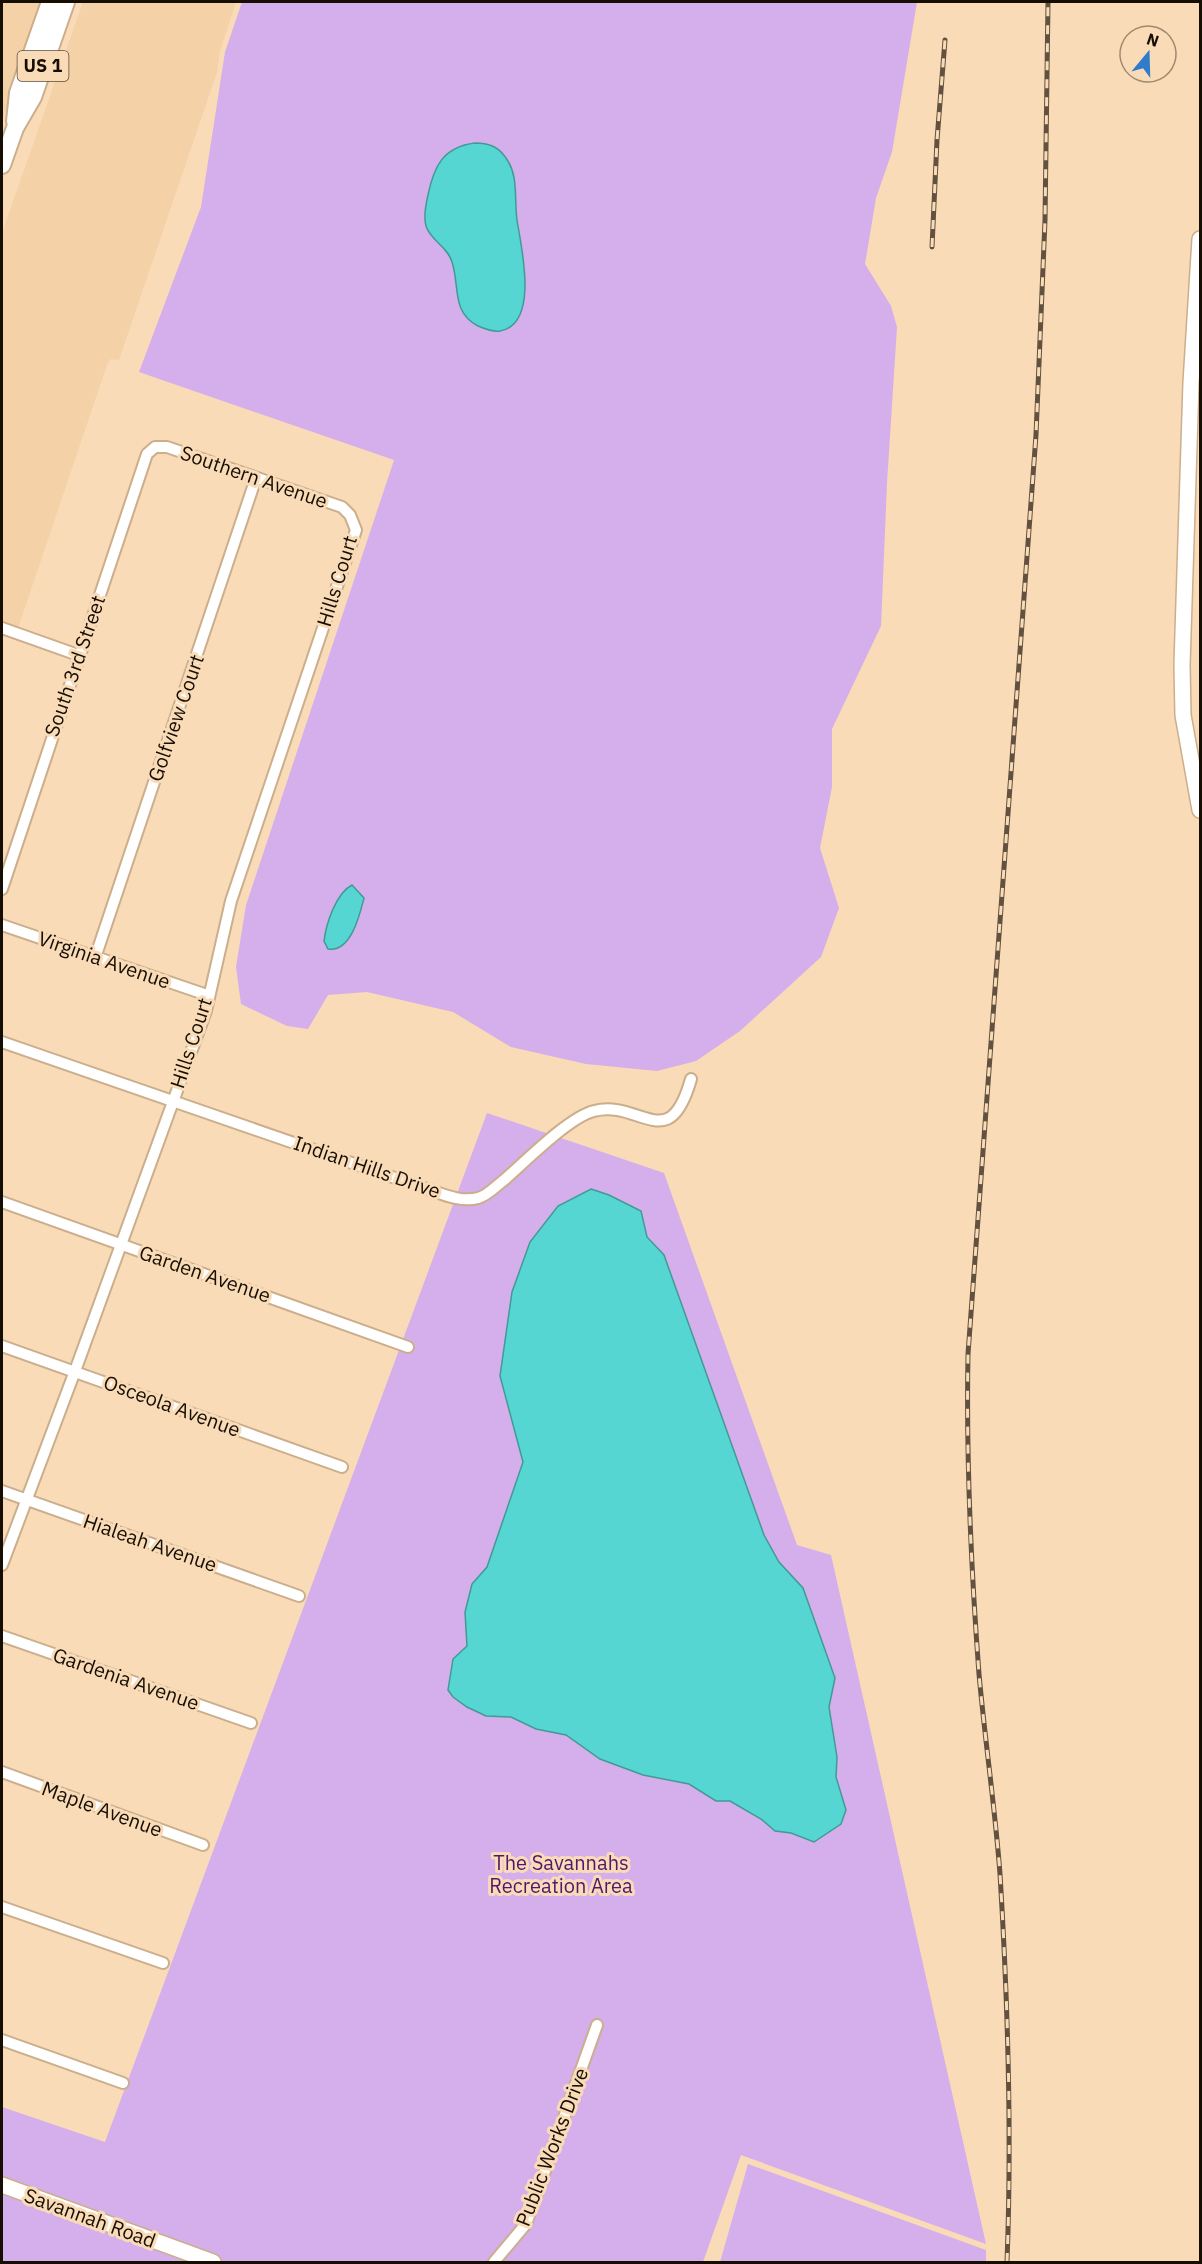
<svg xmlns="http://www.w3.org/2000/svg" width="1202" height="2264" font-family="'IBM Plex Sans',sans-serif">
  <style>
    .built { fill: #f4d1a6 }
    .green { fill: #d5aeec }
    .water { fill: #56d6d2; stroke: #439a94; stroke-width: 1.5 }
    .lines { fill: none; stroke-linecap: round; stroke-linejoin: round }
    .street-casing { stroke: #cbae8b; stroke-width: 14 }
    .secondary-casing { stroke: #cbae8b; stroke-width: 18 }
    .primary-casing { stroke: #cbae8b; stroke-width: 20 }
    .street { stroke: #fff; stroke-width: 10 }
    .secondary { stroke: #fff; stroke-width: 15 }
    .primary { stroke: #fff; stroke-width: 16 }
    .rail-casing { stroke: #61513e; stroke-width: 5 }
    .rail { stroke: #f9dbb7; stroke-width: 3; stroke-dasharray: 9; stroke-linecap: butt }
    .labels { text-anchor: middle; stroke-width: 6; stroke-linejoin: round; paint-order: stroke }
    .shield { fill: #f9dbb7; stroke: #5b4c39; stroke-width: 1.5 }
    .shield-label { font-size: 18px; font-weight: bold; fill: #170e03 }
    .street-label { font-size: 20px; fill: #170e03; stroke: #f9dbb7 }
    .park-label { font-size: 20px; fill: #52186d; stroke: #f9dbb7 }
  </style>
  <rect width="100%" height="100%" fill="#f9dbb7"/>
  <path class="built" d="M2,2h41l-41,119z
    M83,2h153l-16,49 -3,21 -98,288 -8,-1 -3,3 -90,266 -16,-6v-389z"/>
  <path class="green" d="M242,2h675l-25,150 -16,46 -11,66 26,42 6,21 -10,156 -6,143 -49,103v58l-12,61 19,60 -18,49 -81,74 -44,30 -39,10 -71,-7 -75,-17 -58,-35 -86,-20 -39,3 -20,34 -21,-3 -46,-22 -5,-37 10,-62 148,-445 -255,-88 62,-165 24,-155z
    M487,1113l177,60 133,372 34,10 155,689 -245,-89 -38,107h-701v-155l103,35z
    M748,2164l238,86v12h-266z"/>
  <path class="water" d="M475,143c13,0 23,3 31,15 13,18 8,41 11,62 4,26 23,104 -17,111 -7,1 -15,-2 -22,-5 -27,-14 -18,-40 -26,-64 -4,-15 -22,-22 -26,-36 -3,-10 0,-22 2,-31 6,-29 15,-48 47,-52z
    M352,885l12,13c-4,16 -13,55 -36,51l-4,-8c2,-17 12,-48 28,-56z
    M591,1189l18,6 32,16 6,26 17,18 100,280 15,27 24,26 32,90 -6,29 8,50 -1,20 10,33 -5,14 -27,18 -23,-9 -16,-2 -14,-12 -31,-18h-14l-27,-17 -46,-9 -43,-16 -34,-24 -30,-6 -25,-12 -25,-1 -19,-9 -14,-10 -5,-7 5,-31 14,-13 -2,-34 7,-28 15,-17 36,-105 -23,-86 12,-84 18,-50 28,-36z"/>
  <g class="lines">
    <g class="street-casing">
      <path id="street" d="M2,628l76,27
        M2,889l145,-435 8,-7h12l175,60 8,8 6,15 -125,371 -25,110 -131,360 -73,194
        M2,925l205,70
        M95,958l161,-480
        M2,1042l422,146c16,5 37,15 54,10 9,-2 18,-12 26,-18 21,-18 65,-63 90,-69 46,-12 75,46 97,-32
        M2,1202l406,145
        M2,1346l340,121
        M2,1491l297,105
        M2,1636l249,87
        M2,1772l201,73
        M2,1907l161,56
        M2,2040l121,43
        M494,2262l32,-38 71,-199"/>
    </g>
    <g class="secondary-casing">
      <path id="secondary" d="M1200,239l-9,144 -9,282 1,50 17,95
        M2,2185l211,77"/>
    </g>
    <g class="primary-casing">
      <path id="primary" d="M15,121l3,-28 32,-91
        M2,165l13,-37 18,-31 33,-95"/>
    </g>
    <use href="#street" class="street"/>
    <use href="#secondary" class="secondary"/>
    <use href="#primary" class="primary"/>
    <g class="rail-casing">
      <path id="rail" d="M932,247l5,-107 8,-100
        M1007,2262c5,-129 1,-258 -7,-388 -5,-67 -15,-133 -21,-200 -8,-106 -13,-213 -11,-320l68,-919 9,-215 3,-218"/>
    </g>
    <use href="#rail" class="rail"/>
  </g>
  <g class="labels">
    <rect class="shield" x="17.5" y="51" width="51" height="30" rx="4.5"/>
    <g class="shield-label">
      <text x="43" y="72">US 1</text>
    </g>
    <g class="street-label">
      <text transform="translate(254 477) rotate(19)" y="7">Southern Avenue</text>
      <text transform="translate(337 581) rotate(-73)" y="7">Hills Court</text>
      <text transform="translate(75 666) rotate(-71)" y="7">South 3rd Street</text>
      <text transform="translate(176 718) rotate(-71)" y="7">Golfview Court</text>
      <text transform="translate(104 960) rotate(19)" y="7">Virginia Avenue</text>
      <text transform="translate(191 1043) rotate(-72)" y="7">Hills Court</text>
      <text transform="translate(367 1167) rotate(19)" y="7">Indian Hills Drive</text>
      <text transform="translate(205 1274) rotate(19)" y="7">Garden Avenue</text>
      <text transform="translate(172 1406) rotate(20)" y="7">Osceola Avenue</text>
      <text transform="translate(150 1543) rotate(19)" y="7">Hialeah Avenue</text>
      <text transform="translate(126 1679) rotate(19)" y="7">Gardenia Avenue</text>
      <text transform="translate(102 1809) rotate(20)" y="7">Maple Avenue</text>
      <text transform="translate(552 2147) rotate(-69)" y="7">Public Works Drive</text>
      <text transform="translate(90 2218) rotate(20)" y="7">Savannah Road</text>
    </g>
    <g class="park-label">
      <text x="561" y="1870">The Savannahs<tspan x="561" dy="23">Recreation Area</tspan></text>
    </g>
  </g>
  <rect width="1202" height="2264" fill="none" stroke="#170e03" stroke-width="6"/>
  <g transform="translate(1148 54) rotate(19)"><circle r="28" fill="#f9dbb7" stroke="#9f896f" stroke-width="1.5"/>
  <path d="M0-4.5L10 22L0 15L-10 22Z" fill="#2f7ccc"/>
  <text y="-9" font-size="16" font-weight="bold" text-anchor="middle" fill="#170e03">N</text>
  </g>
</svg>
